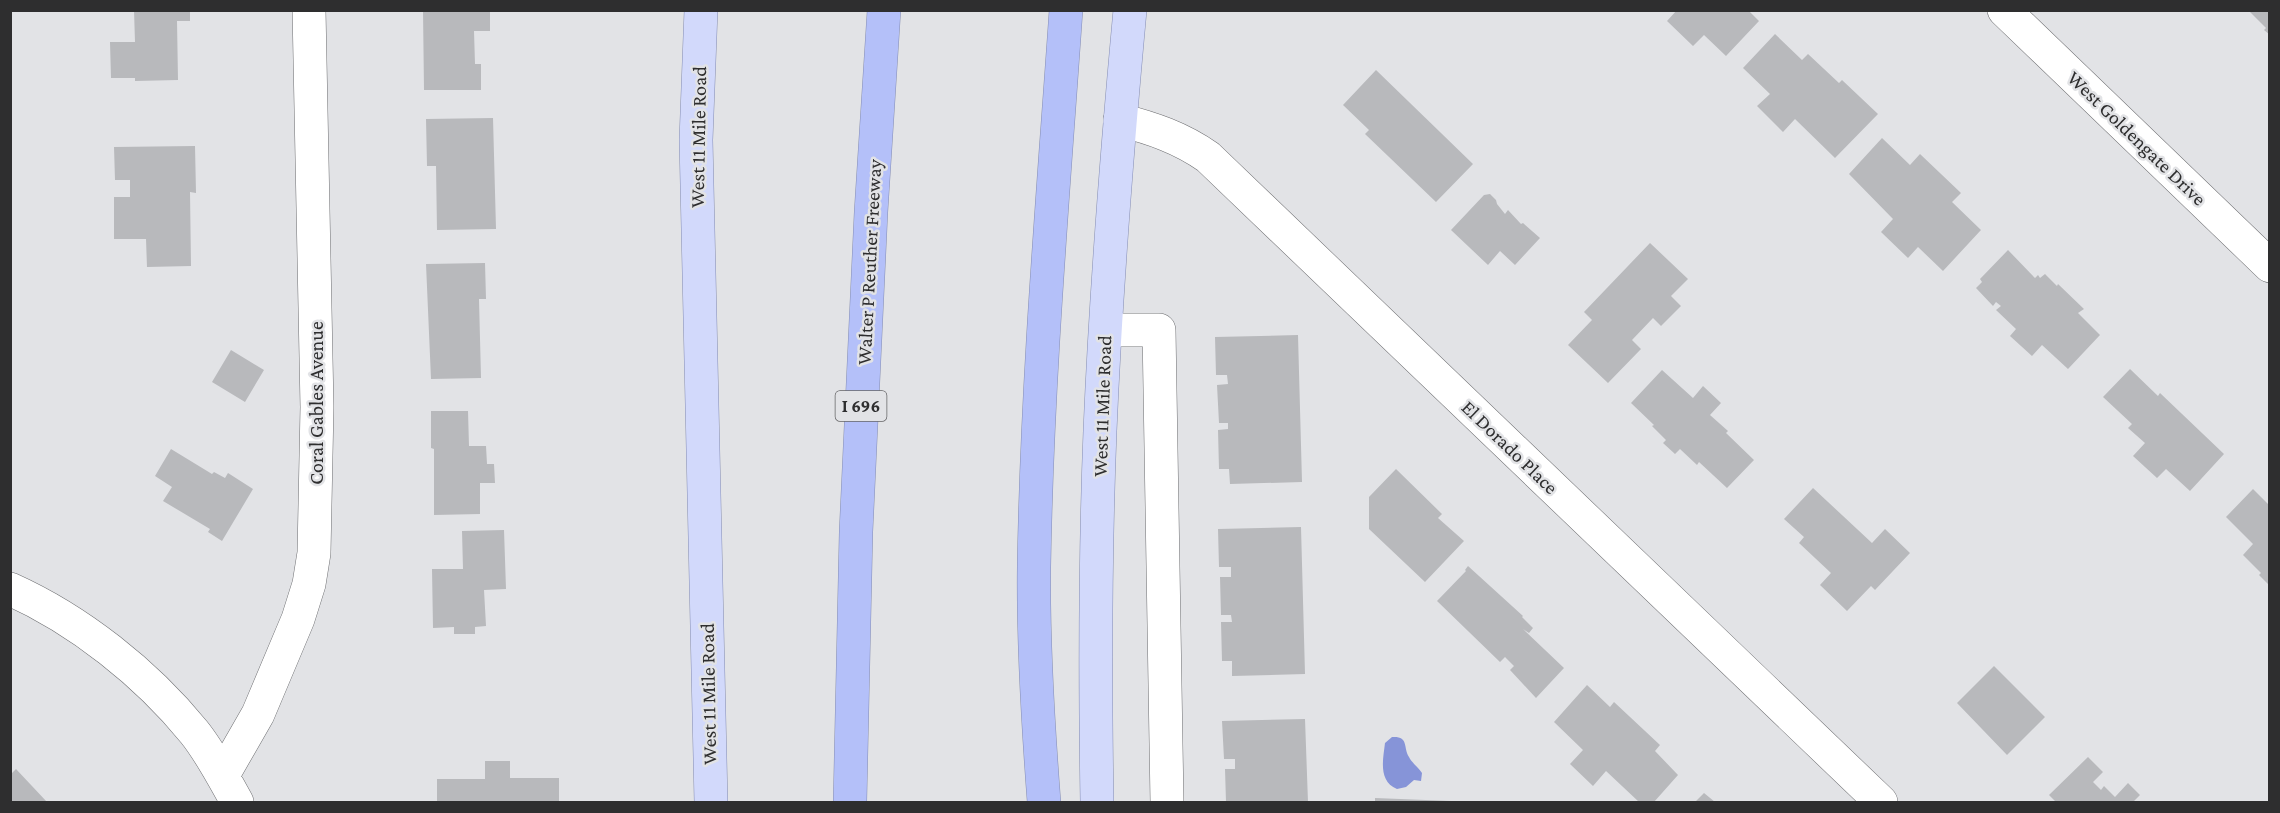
<svg xmlns="http://www.w3.org/2000/svg" width="2280" height="813" font-family="'Crimson Pro',serif">
  <style>
    .water { fill: #8694d8 }
    .building { fill: #b8b9bc }
    .lines { fill: none; stroke-linecap: round; stroke-linejoin: round }
    .minor-casing { stroke: #6d6e71; stroke-width: 34 }
    .major-casing { stroke: #858db2; stroke-width: 34 }
    .highway-casing { stroke: #858db2; stroke-width: 34 }
    .minor { stroke: #fff; stroke-width: 33 }
    .major { stroke: #d2d9fb; stroke-width: 33 }
    .highway { stroke: #b4c0f9; stroke-width: 33 }
    .labels { text-anchor: middle; stroke-width: 5; stroke-linejoin: round; paint-order: stroke }
    .shield { fill: #e2e3e6; stroke: #646466; stroke-width: 1.5 }
    .shield-label { font-size: 18px; font-weight: bold; fill: #2e2e2f }
    .street-label { font-size: 20px; fill: #2e2e2f; stroke: #e2e3e6 }
  </style>
  <rect width="100%" height="100%" fill="#e2e3e6"/>
  <path class="water" d="M1392,737c17,-1 11,10 17,20 3,6 9,10 13,16l-1,8 -7,-1 -8,7 -9,2c-19,-8 -14,-29 -12,-46z"/>
  <path class="building" d="M134,10h56v11h-13l1,59 -43,1v-3h-24l-1,-36h25z
    M423,10h67v21h-16l1,33h6v26h-57z
    M1677,10h71l11,11 -33,35 -22,-21 -11,11 -26,-25z
    M2248,10h22v25l-6,-5 2,-2z
    M1775,34l27,26 6,-6 31,29 3,-3 36,34 -43,44 -40,-39 -12,13 -26,-26 13,-12 -27,-26z
    M1376,70l97,94 -37,38 -71,-68 4,-4 -26,-25z
    M493,118l3,111 -59,1 -1,-64h-9l-1,-47z
    M1882,138l28,27 10,-11 41,39 -9,9 29,28 -38,41 -25,-24 -10,11 -27,-26 12,-13 -44,-45z
    M195,146l1,47 -6,-1 1,74 -44,1 -1,-28h-32v-42h16v-17h-15l-1,-33z
    M1490,194l6,6 1,4 8,10 3,-4 13,14 2,-1 17,15 -25,27 -15,-14 -12,14 -37,-35 33,-35z
    M1650,243l38,36 -17,17 10,10 -20,20 -8,-8 -21,22 9,9 -33,34 -40,-38 24,-25 -8,-8z
    M2008,250l27,28 3,-3 2,3 5,-4 12,12 1,-2 26,25 -6,4 22,22 -32,34 -26,-24 -10,11 -22,-20 6,-7 -20,-19 5,-4 -5,-4 -3,4 -17,-18 6,-6 -2,-3z
    M485,263l1,36h-7l2,79 -50,1 -5,-115z
    M1298,335l4,147 -72,2 -1,-15h-10l-1,-39 10,-1v-6h-9l-2,-38 11,-1 -1,-9h-11l-1,-38z
    M231,350l33,20 -19,32 -33,-20z
    M2130,369l28,27 2,-3 64,61 -34,37 -24,-22 -9,9 -24,-22 12,-13 -17,-15 4,-4 -29,-27z
    M1662,370l31,28 10,-12 18,17 -11,12 18,16 -2,2 28,27 -27,28 -28,-26 -2,3 -17,-16 -5,5 -12,-11 3,-3 -14,-14 2,-1 -23,-22z
    M431,411h37l1,35h17l1,18h7l1,19h-15v31l-46,1v-66l-3,-1z
    M171,449l41,25 2,-2 11,6 3,-5 25,16 -31,52 -14,-9 2,-3 -47,-28 9,-14 -17,-11z
    M1396,469l46,45 -4,4 26,23 -39,41 -56,-53v-32z
    M1813,488l59,55 13,-14 25,24 -35,37 -4,-4 -24,25 -27,-26 11,-12 -32,-30 5,-6 -20,-18z
    M2253,489l17,17v80l-11,-11 2,-2 -18,-18 10,-11 -27,-27z
    M1301,527l4,147 -73,2v-15h-10l-1,-39h11l-1,-7h-10l-1,-38h11v-10h-12l-1,-38z
    M504,530l2,59 -22,1 2,36 -11,1v7h-21v-7l-21,1 -1,-59h31l-1,-38z
    M1468,566l55,50 -1,1 11,11 -4,5 -6,-4 41,39 -28,30 -26,-28 4,-4 -9,-9 -5,5 -63,-61 29,-30 -1,-1z
    M1994,666l51,51 -38,38 -50,-52z
    M1587,685l23,22 4,-5 46,43 -5,6 23,24 -24,27h-15l-33,-31 -13,15 -23,-22 13,-14 -29,-28z
    M1305,719l3,83h-82l-1,-33h10v-10h-11l-2,-38z
    M2088,757l15,15 -10,10 8,8 3,-4 11,11 13,-14 12,12 -7,7h-77l-7,-7z
    M485,761h25v17h49v24h-122v-23h48z
    M16,769l31,33h-37v-27z
    M1704,793l11,9h-20z
    M1375,798l76,3v1h-76z"/>
  <g class="lines">
    <g class="minor-casing">
      <path id="minor" d="M2004,10l266,256
        M1120,120c32,8 61,18 88,37l673,645
        M1106,330h53l8,472
        M10,589c69,31 136,84 184,143 17,21 30,47 43,70
        M223,775l35,-61 40,-95 11,-35 5,-31 3,-146 -8,-397"/>
    </g>
    <g class="major-casing">
      <path id="major" d="M701,10l-5,130 15,662
        M1097,802c-2,-123 -2,-247 3,-371 6,-141 17,-281 30,-421"/>
    </g>
    <g class="highway-casing">
      <path id="highway" d="M850,802l6,-270 15,-320 13,-202
        M1044,802c-6,-78 -11,-157 -10,-235 3,-186 19,-371 32,-557"/>
    </g>
    <use href="#minor" class="minor"/>
    <use href="#major" class="major"/>
    <use href="#highway" class="highway"/>
  </g>
  <g class="labels">
    <rect class="shield" x="835.5" y="391" width="51" height="30" rx="4.5"/>
    <g class="shield-label">
      <text x="861" y="412">I 696</text>
    </g>
    <g class="street-label">
      <text transform="translate(698 137) rotate(-89)" y="7">West 11 Mile Road</text>
      <text transform="translate(2137 138) rotate(44)" y="7">West Goldengate Drive</text>
      <text transform="translate(869 262) rotate(-87)" y="7">Walter P Reuther Freeway</text>
      <text transform="translate(316 403) rotate(-90)" y="7">Coral Gables Avenue</text>
      <text transform="translate(1102 406) rotate(-88)" y="7">West 11 Mile Road</text>
      <text transform="translate(1510 447) rotate(44)" y="7">El Dorado Place</text>
      <text transform="translate(708 694) rotate(-91)" y="7">West 11 Mile Road</text>
    </g>
  </g>
  <rect width="2280" height="813" fill="none" stroke="#2e2e2f" stroke-width="24"/>
</svg>
